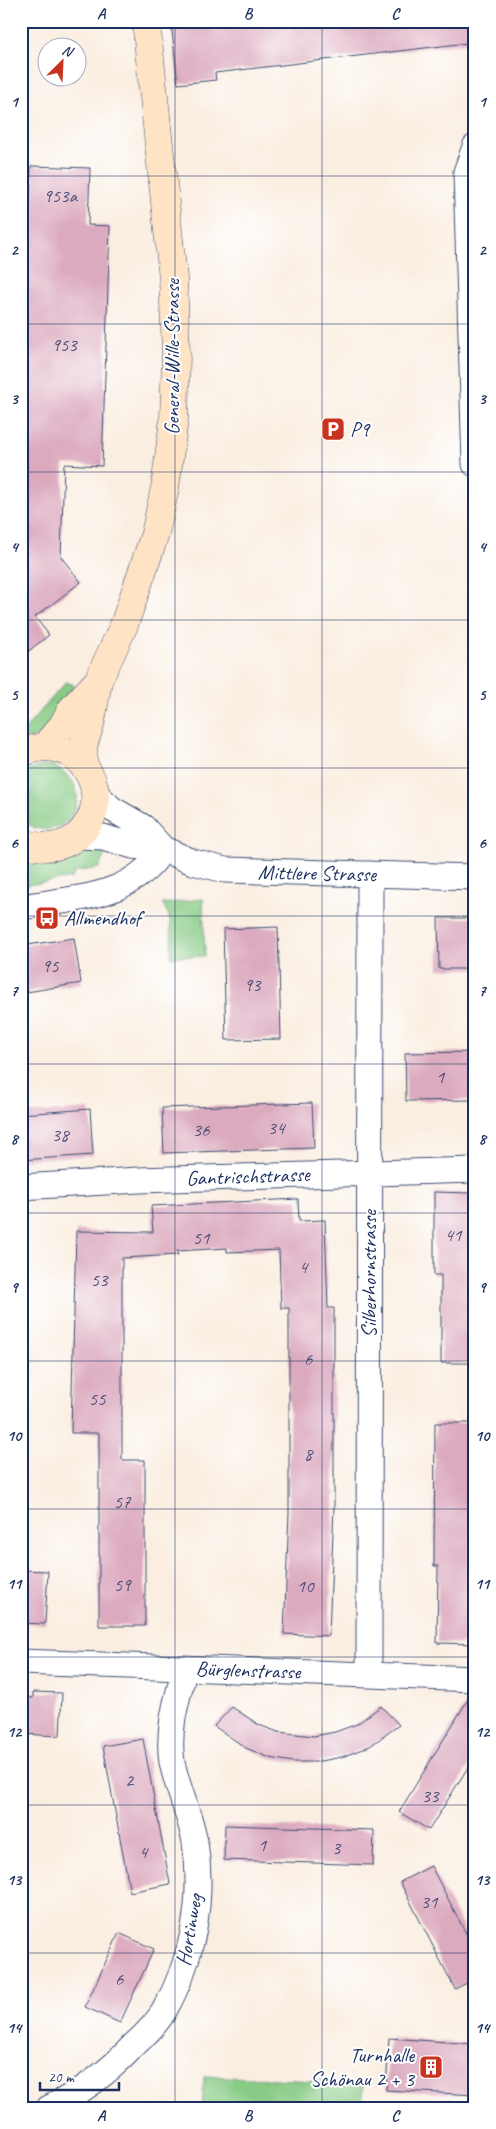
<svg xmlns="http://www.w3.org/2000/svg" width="496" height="2129" font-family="Caveat,sans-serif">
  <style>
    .green { fill: #88cb85; stroke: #527d72 }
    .building { fill: #dcaabf }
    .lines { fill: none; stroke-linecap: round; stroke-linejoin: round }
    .minor-casing { stroke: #3c4c72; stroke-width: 27 }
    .secondary-casing { stroke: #3c4c72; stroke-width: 29 }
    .minor { stroke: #fff; stroke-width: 25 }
    .secondary { stroke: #fee4c5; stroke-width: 28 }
    .grid { fill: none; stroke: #1b2f5e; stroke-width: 1; stroke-opacity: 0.55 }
    .labels { text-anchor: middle; stroke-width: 4; stroke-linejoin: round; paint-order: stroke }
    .number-label { font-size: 19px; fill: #4b4e76 }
    .street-label { font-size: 21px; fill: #1b2f5e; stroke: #fff }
    .poi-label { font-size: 21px; fill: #1b2f5e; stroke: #fff; text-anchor: start }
    .neatline { fill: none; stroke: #1b2f5e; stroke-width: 2 }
    .grid-label { font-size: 16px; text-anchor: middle; font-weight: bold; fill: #1b2f5e }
  </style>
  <rect width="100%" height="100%" fill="#fff"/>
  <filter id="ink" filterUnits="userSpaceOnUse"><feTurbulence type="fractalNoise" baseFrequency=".02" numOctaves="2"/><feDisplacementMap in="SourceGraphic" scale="10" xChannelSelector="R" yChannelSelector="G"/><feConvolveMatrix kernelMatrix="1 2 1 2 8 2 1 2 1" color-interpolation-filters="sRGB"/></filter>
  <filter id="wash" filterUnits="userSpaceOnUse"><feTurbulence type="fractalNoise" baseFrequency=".0096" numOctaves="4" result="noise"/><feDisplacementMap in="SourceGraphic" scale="20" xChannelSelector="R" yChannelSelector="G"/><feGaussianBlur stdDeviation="1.12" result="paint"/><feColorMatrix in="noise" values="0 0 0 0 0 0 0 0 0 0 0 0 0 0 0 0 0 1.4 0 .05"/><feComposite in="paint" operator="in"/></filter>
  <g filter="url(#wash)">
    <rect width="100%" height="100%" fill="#faeee1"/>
    <path class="green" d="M66,682l8,3 -15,35 -8,10 -30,13v-9z
      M50,765c57,20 13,91 -29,54v-43c10,-8 17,-10 29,-11z
      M108,846l-9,22 -24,4 -3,6 -51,8v-34l58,-5z
      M203,899l2,57 -34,1c0,-16 3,-40 -9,-53z
      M204,2076l160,7 -2,25h-160z"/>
    <g id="blocks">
      <path class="building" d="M171,21h304v21l-260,31 1,7 -38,4z
        M31,166l59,2 -2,57 22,1 -8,240 -38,-2 -3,93 20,25 -46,35 14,18 -28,22v-115l4,-3 2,-76 -6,-1v-239h8z
        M438,918h37v51h-36z
        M278,927l3,112 -55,1 -3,-111z
        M74,938l7,45 -60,10v-47z
        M475,1052v48l-69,1 -1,-48z
        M312,1103l2,45 -150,5 -2,-45z
        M90,1109l3,46 -72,5v-46z
        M434,1192l37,1v82h4v88h-34v-88h-7z
        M298,1199l1,22 26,-1 3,88h6v198l-5,130 -45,-2 5,-121v-205h-8l-2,-58 -52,2v-4l-50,3 1,4 -56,3v202h23v166h-46v-193h-28l5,-202 77,1 -2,-26z
        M435,1423h40v221l-38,-1 1,-77h-4z
        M21,1570l27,1 -3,53 -24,-1z
        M33,1692l29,1 -2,43 -39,-2v-37l12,1z
        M472,1693h3v63l-46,74 -30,-18z
        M381,1706l18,19 -29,21 -28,11 -26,5h-23l-23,-4 -24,-10 -32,-22 18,-19 27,18 19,7 36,4 21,-4 22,-8z
        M143,1739l27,145 -40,8 -27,-146z
        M225,1825l149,5 -1,35 -149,-5z
        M431,1866l44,85v28l-20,10 -55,-107z
        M119,1933l35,16 -34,74 -35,-16z
        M389,2038l86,6v51l-89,-5z"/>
    </g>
  </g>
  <g filter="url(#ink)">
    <use href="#blocks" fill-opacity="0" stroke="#3c4c72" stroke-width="1"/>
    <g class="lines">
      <g class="minor-casing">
        <path id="minor" d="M475,147l-9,25 9,292
          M95,793l17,16 31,18 20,22
          M77,836l26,1 30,9 30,3 30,13 32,8 250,7
          M21,907c52,-9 111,-8 142,-58
          M21,1187l118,-7 336,-10
          M21,1662l454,17
          M369,1674l1,-800
          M49,2108c34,-16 60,-36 85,-63 11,-10 23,-22 30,-34 29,-51 40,-111 31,-169 -5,-28 -18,-54 -23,-80 -5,-32 5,-63 13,-94"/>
      </g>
      <g class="secondary-casing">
        <path id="secondary" d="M45,746l18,-21 8,-15 27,-29
          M21,754c55,-29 102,44 55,83 -17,13 -36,12 -55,5
          M83,764v-18l8,-25 7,-40 26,-56 31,-91 10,-46 9,-69 2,-65 -3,-76 -27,-257"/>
      </g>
      <use href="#minor" class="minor"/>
      <use href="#secondary" class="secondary"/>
    </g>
  </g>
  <path class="grid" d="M175,21v2087M322,21v2087M21,176h454M21,324h454M21,472h454M21,620h454M21,768h454M21,916h454M21,1064h454M21,1213h454M21,1361h454M21,1509h454M21,1657h454M21,1805h454M21,1953h454"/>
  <defs>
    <g id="parking-square" transform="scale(1.25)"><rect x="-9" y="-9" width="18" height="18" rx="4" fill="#c8321e" stroke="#fff"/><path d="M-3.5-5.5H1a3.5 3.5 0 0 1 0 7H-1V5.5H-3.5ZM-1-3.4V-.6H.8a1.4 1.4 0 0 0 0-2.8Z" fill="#fff"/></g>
    <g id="bus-square" transform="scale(1.25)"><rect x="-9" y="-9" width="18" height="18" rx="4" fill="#c8321e" stroke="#fff"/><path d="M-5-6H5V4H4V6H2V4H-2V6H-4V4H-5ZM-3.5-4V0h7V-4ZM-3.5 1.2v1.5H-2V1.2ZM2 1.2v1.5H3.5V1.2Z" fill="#fff"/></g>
    <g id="building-square" transform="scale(1.25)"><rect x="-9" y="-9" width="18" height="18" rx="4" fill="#c8321e" stroke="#fff"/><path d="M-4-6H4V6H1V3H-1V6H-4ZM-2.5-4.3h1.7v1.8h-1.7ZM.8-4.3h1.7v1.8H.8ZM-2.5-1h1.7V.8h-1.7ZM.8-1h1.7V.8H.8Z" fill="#fff"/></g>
  </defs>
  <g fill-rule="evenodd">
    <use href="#parking-square" x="333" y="429"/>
    <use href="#bus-square" x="47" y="918"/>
    <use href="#building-square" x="431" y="2067"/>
  </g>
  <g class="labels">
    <g class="number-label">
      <text x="60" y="202">953a</text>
      <text x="64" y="351">953</text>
      <text x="50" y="972">95</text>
      <text x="252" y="991">93</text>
      <text x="440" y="1083">1</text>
      <text x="276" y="1134">34</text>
      <text x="201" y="1136">36</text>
      <text x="60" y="1141">38</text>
      <text x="453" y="1241">41</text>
      <text x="201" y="1244">51</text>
      <text x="303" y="1273">4</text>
      <text x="99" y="1286">53</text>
      <text x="308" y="1365">6</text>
      <text x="97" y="1405">55</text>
      <text x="308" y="1460">8</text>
      <text x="122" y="1508">57</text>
      <text x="122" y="1591">59</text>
      <text x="305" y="1592">10</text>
      <text x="129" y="1786">2</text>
      <text x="430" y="1802">33</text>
      <text x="262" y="1851">1</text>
      <text x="336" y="1854">3</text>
      <text x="143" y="1858">4</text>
      <text x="429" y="1908">31</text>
      <text x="119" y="1985">6</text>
    </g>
    <g class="street-label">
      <text transform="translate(172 357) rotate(-90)" y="7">General-Wille-Strasse</text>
      <text transform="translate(317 873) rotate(1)" y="7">Mittlere Strasse</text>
      <text transform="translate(248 1176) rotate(-2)" y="7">Gantrischstrasse</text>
      <text transform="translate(369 1274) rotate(-90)" y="7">Silberhornstrasse</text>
      <text transform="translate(248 1670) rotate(2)" y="7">Bürglenstrasse</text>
      <text transform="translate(189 1930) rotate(-80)" y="7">Hortinweg</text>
    </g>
    <g class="poi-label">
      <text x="350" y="436">P9</text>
      <text x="64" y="925">Allmendhof</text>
      <text x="414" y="2062" text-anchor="end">Turnhalle<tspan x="414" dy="24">Schönau 2 + 3</tspan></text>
    </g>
  </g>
  <rect width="496" height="2129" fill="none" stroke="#fff" stroke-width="55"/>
  <g transform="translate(62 62) rotate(24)"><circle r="24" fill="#ffffff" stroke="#a4acbf"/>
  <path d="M0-4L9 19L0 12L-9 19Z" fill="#c8321e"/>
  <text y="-8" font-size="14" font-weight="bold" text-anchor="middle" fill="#1b2f5e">N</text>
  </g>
  <path d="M40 2082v8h79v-8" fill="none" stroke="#1b2f5e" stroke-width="2.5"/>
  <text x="48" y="2082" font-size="15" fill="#1b2f5e" stroke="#ffffff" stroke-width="4" paint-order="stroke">20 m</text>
  <rect x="28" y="28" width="440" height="2074" class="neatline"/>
  <g class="grid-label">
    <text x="101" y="19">A</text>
    <text x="248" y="19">B</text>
    <text x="395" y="19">C</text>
    <text x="14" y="107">1</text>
    <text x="482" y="107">1</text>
    <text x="14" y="255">2</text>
    <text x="482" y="255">2</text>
    <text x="14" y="404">3</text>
    <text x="482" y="404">3</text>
    <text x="14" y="552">4</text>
    <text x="482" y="552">4</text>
    <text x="14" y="700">5</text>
    <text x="482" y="700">5</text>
    <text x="14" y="848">6</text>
    <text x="482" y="848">6</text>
    <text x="14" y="996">7</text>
    <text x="482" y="996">7</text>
    <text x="14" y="1144">8</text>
    <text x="482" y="1144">8</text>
    <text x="14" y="1292">9</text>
    <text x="482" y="1292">9</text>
    <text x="14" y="1441">10</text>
    <text x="482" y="1441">10</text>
    <text x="14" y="1589">11</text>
    <text x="482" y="1589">11</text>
    <text x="14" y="1737">12</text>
    <text x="482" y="1737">12</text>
    <text x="14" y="1885">13</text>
    <text x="482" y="1885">13</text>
    <text x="14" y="2033">14</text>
    <text x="482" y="2033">14</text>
    <text x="101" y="2121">A</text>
    <text x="248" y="2121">B</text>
    <text x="395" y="2121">C</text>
  </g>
</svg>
